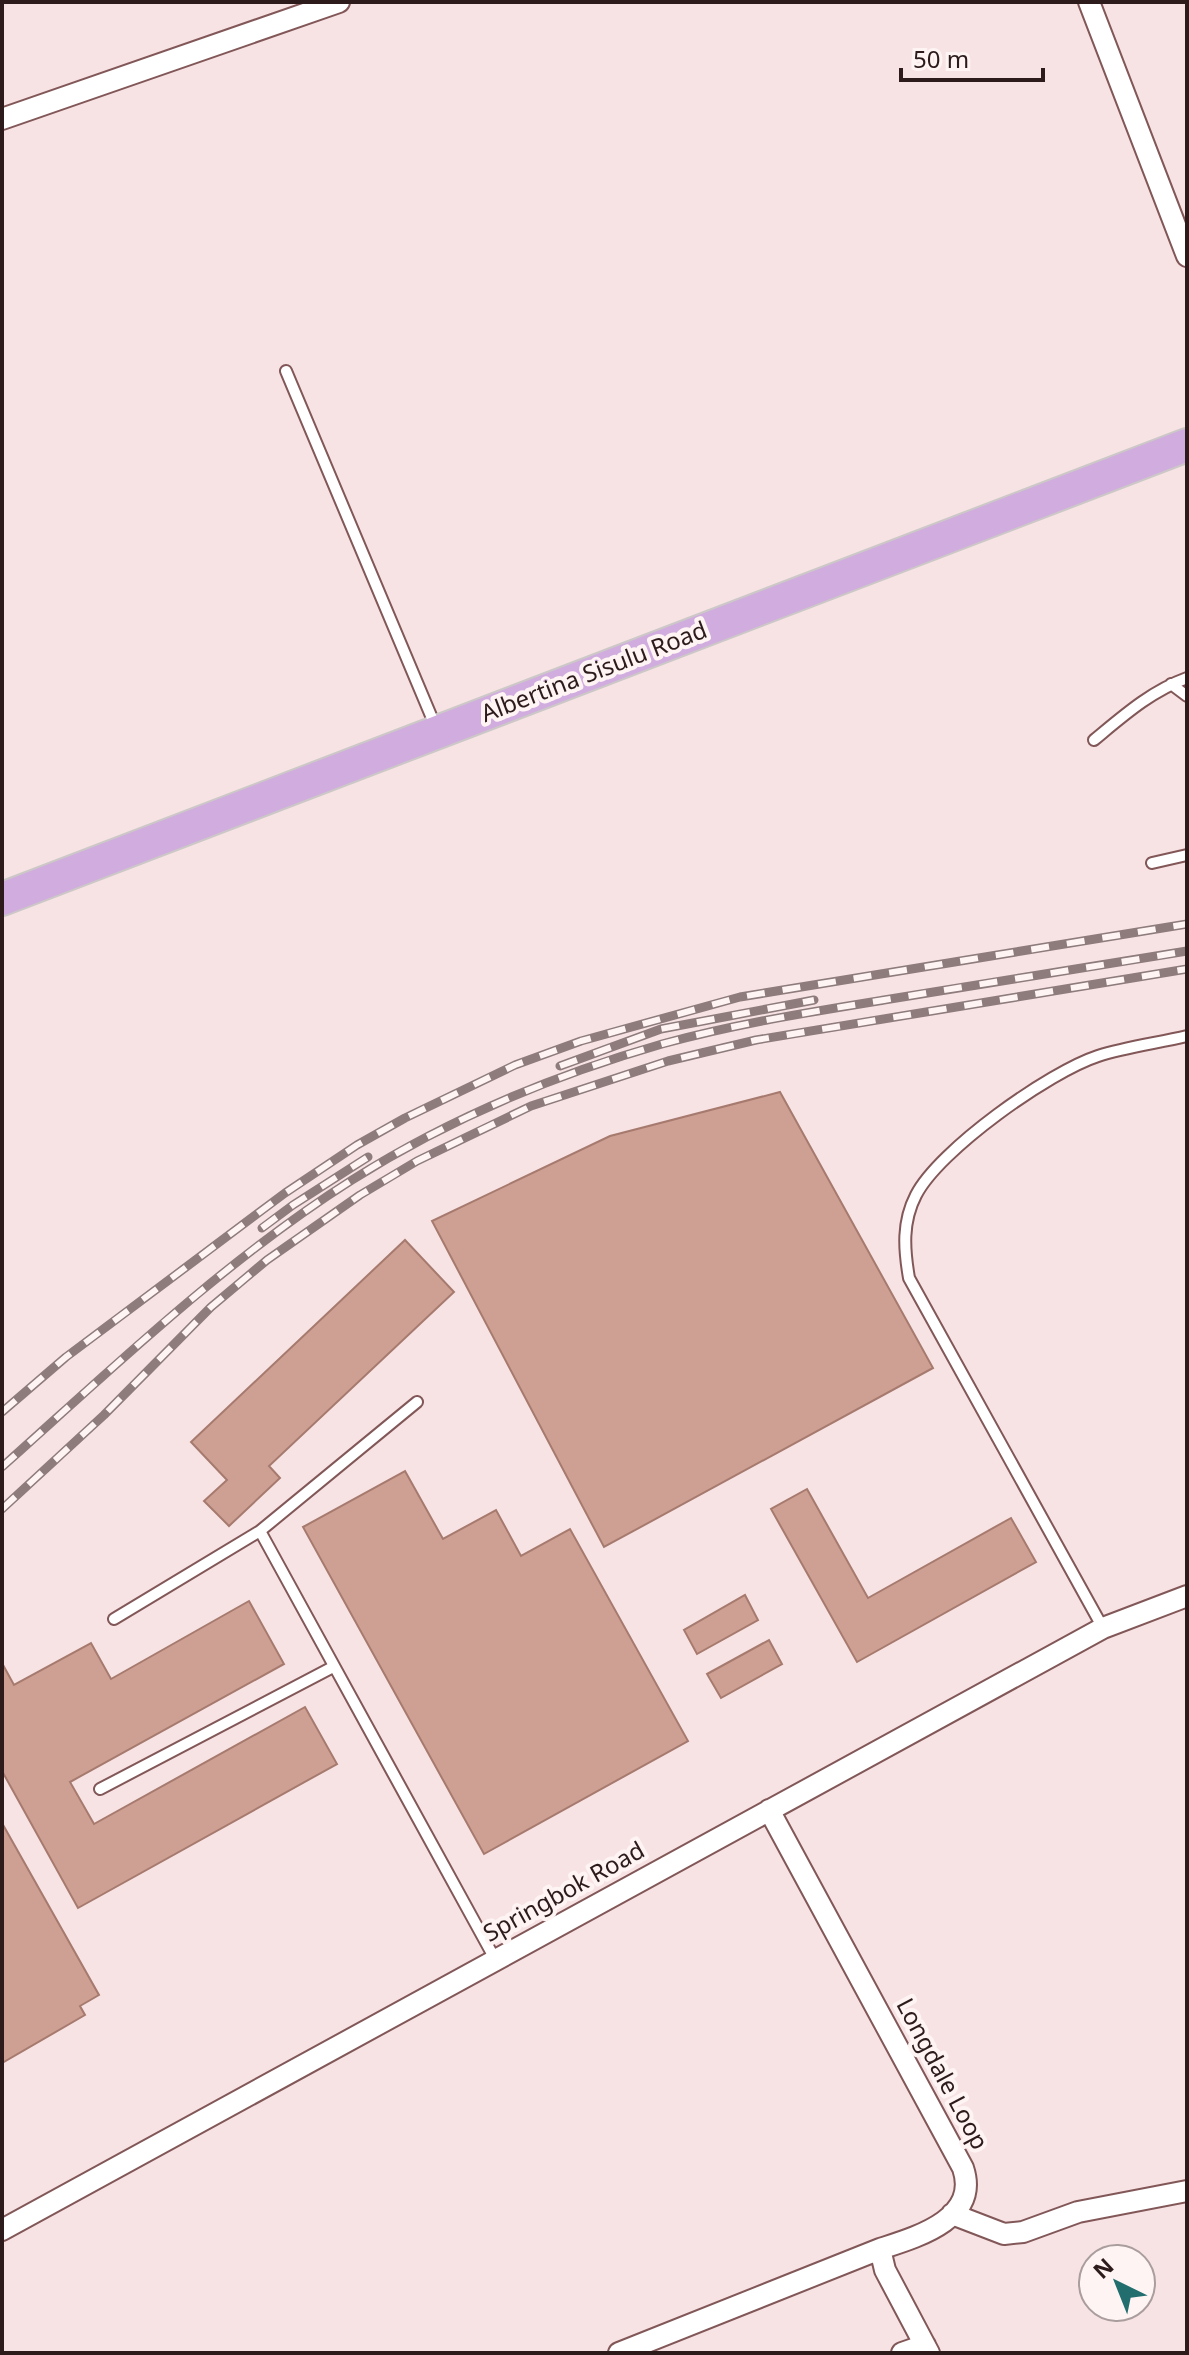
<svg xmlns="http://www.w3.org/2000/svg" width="1189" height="2355" font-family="'Noto Sans',sans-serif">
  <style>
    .building { fill: #cea093; stroke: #a67a6e; stroke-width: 2 }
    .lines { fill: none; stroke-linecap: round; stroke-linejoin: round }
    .lane-casing { stroke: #825758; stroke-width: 14 }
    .street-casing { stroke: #825758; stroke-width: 24 }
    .primary-casing { stroke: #cdc8c8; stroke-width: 36 }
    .lane { stroke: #fff; stroke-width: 10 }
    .street { stroke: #fff; stroke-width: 20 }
    .primary { stroke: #d1acde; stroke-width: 32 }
    .rail-casing { stroke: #8e7b7b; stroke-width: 9 }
    .rail { stroke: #fef4f4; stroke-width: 6; stroke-dasharray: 18; stroke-linecap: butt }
    .labels { text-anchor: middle; stroke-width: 8; stroke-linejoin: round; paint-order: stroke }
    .street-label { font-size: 24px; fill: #2d1b1b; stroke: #fef4f4 }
  </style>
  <rect width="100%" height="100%" fill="#f8e3e4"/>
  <path class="building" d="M780,1092l153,276 -329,179 -172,-326 178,-85z
    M405,1240l49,52 -185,174 11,12 -51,48 -25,-25 23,-21 -36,-38z
    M405,1471l38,68 53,-29 25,46 49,-27 118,212 -204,113 -181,-327z
    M807,1489l61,109 143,-80 25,44 -179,100 -86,-153z
    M745,1595l13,25 -61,34 -13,-24z
    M249,1601l35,63 -214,118 24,42 211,-117 32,57 -259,144 -76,-137v-108l12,22 77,-42 20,36z
    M769,1640l13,24 -61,34 -14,-24z
    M2,1823l97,172 -19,11 5,9 -83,48z"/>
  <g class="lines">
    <g class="lane-casing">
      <path id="lane" d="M286,371l151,359
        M1171,684l16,12
        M1094,740c29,-24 57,-49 93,-62
        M1152,863l35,-8
        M260,1531l235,428
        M114,1619l146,-88 157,-129
        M1103,1628l-194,-350c-5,-29 -7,-56 7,-83 23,-45 133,-123 182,-139 28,-9 60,-13 89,-20
        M100,1789l233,-122"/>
    </g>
    <g class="street-casing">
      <path id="street" d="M1089,2l98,254
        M2,119l337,-117
        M952,2214l52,20 19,-2 55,-20 109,-21
        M2,2230l1101,-602 84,-32
        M880,2249l5,21 44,83
        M619,2353l261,-104c37,-12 100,-30 83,-81l-194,-358
        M902,2353l23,-8"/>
    </g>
    <g class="primary-casing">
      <path id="primary" d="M2,899l1185,-454"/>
    </g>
    <use href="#lane" class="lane"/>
    <use href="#street" class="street"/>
    <use href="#primary" class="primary"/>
    <g class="rail-casing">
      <path id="rail" d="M560,1066l101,-37 153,-29
        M262,1228l31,-23 75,-48
        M2,1412l64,-55 219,-164 72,-48 48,-27 110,-53 66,-24 159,-44 447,-73
        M2,1467c112,-100 222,-206 350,-287 95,-60 202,-105 310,-136 73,-20 148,-32 222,-44 101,-17 202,-32 303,-49
        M2,1509l102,-94 107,-108 56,-47 93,-65 57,-34 114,-55 137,-45 88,-21 431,-71"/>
    </g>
    <use href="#rail" class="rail"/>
  </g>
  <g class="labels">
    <g class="street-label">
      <text transform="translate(594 672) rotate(-21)" y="8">Albertina Sisulu Road</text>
      <text transform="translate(564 1892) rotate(-29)" y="8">Springbok Road</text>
      <text transform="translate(942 2074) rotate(62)" y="8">Longdale Loop</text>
    </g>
  </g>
  <rect width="1189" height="2355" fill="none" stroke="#2d1b1b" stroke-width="8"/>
  <g transform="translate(1117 2283) rotate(317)"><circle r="38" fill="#fef4f4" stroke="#aa9d9d" stroke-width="2"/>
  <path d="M0-6L14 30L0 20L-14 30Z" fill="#226e6f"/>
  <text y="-12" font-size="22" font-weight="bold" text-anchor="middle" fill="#2d1b1b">N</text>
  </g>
  <path d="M901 68v12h142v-12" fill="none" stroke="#2d1b1b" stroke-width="4"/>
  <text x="913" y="68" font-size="24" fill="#2d1b1b" stroke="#fef4f4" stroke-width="6" paint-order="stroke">50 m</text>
</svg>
